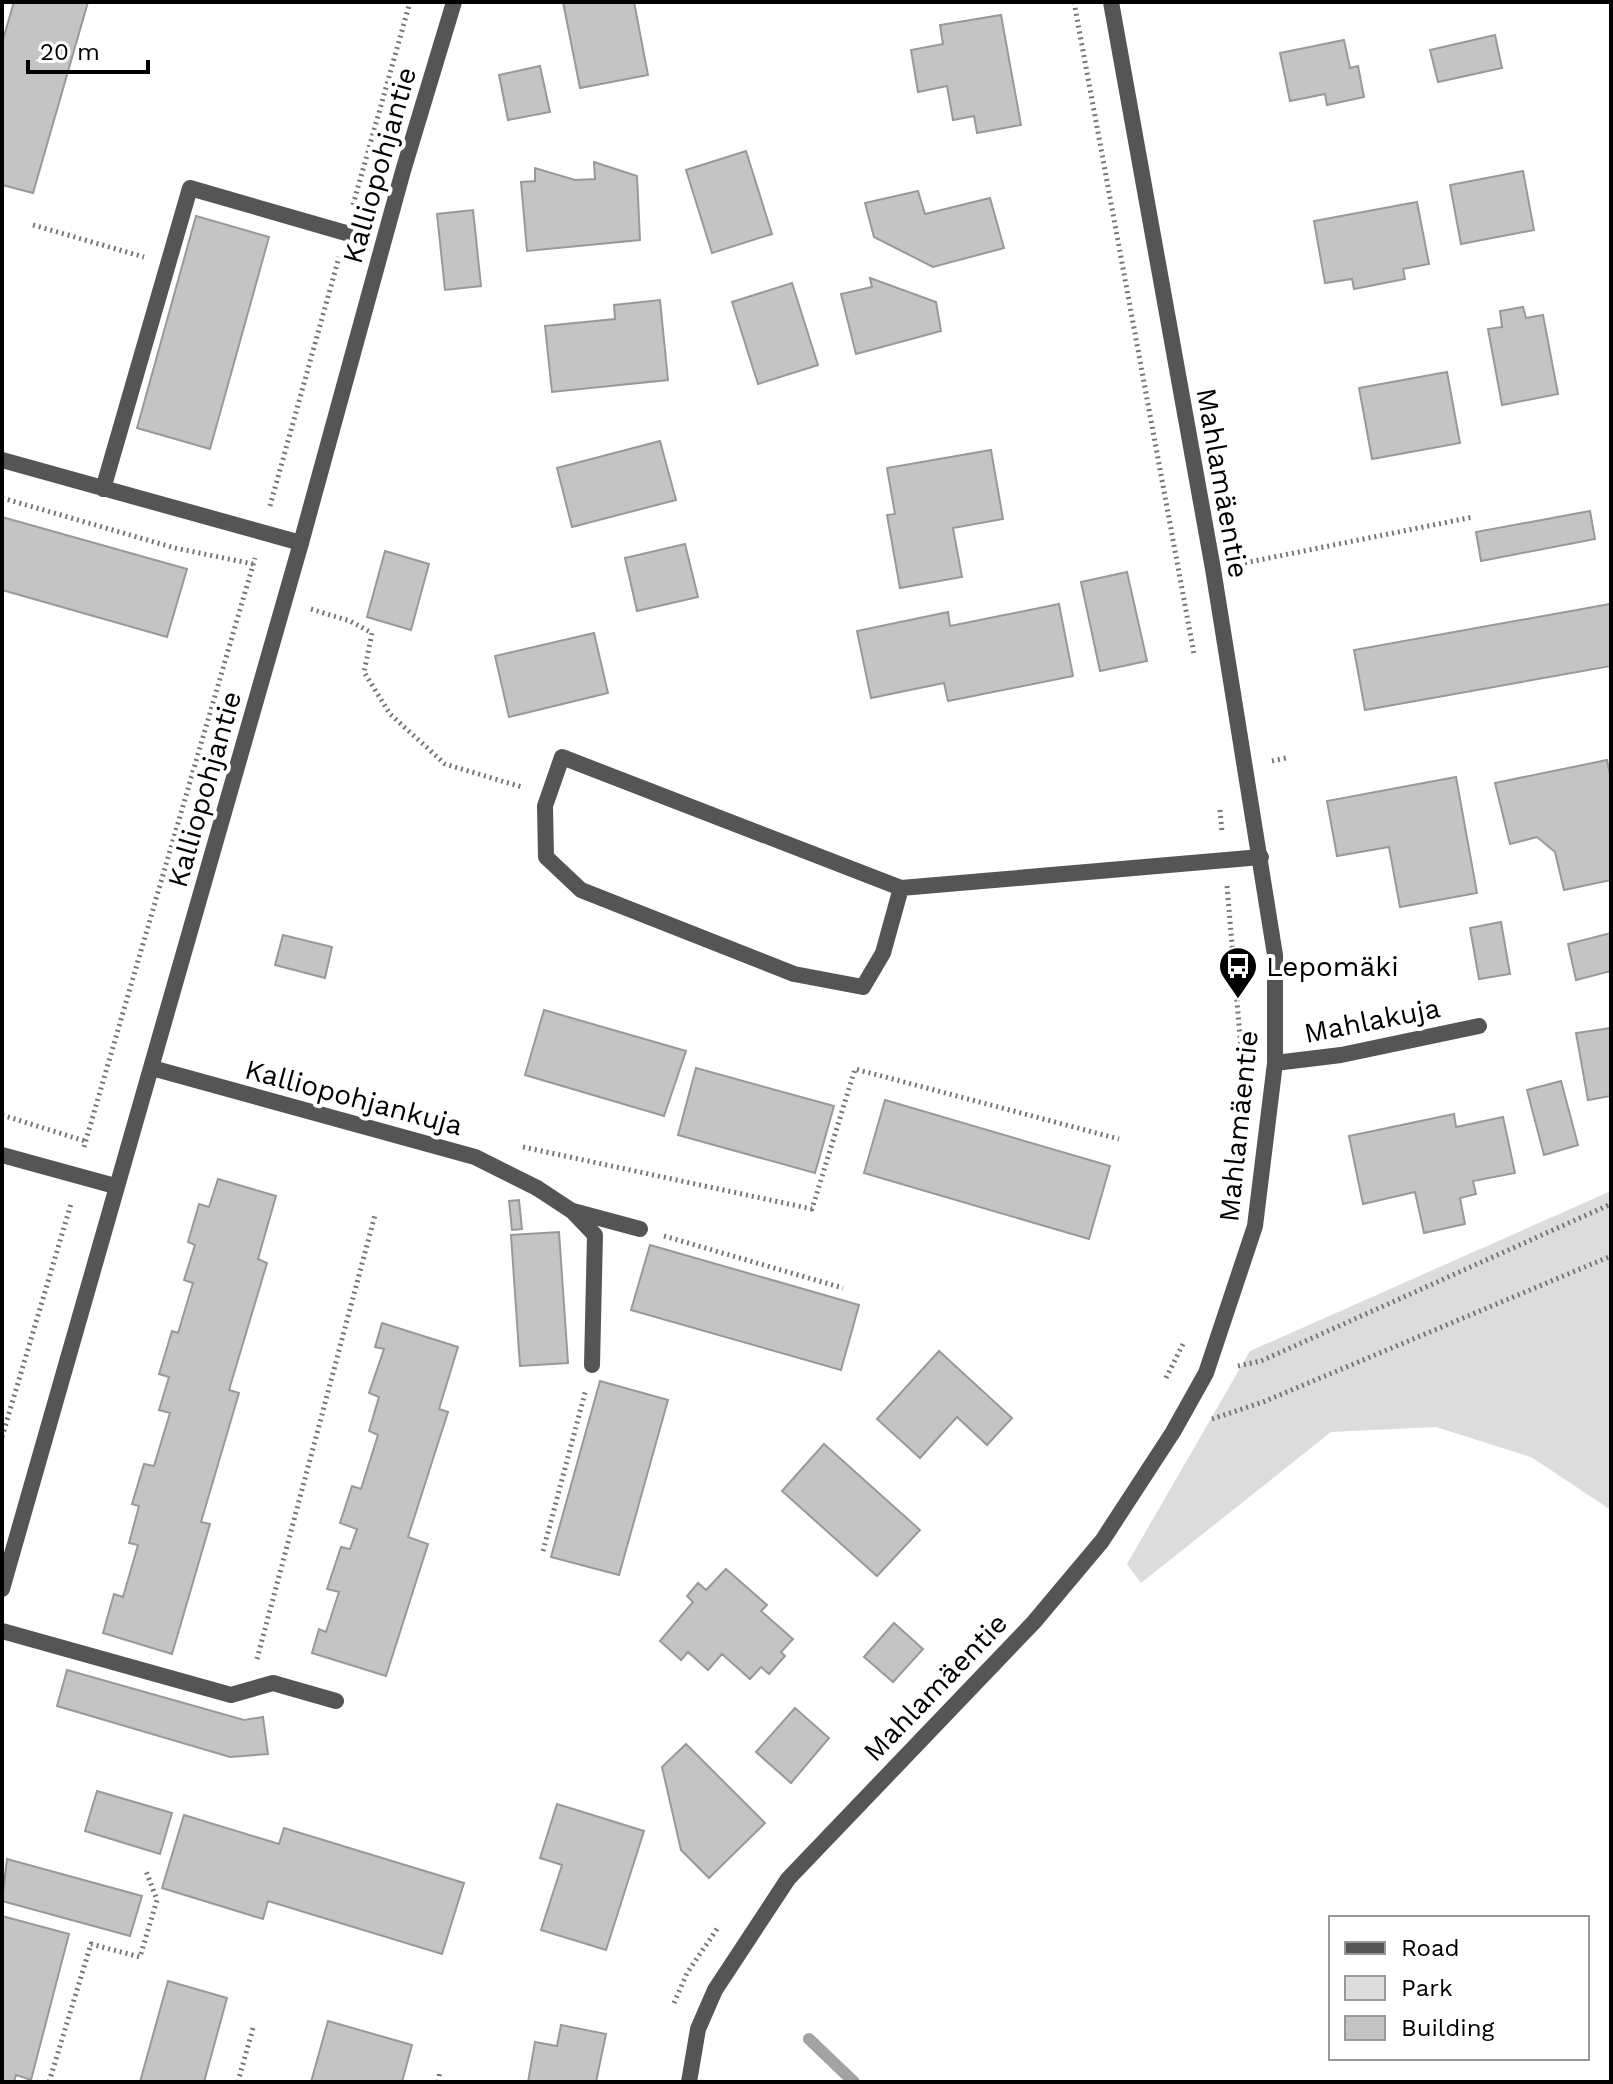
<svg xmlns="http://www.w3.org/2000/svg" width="1613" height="2084" font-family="'Work Sans',sans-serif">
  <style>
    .green { fill: #dcdcdc }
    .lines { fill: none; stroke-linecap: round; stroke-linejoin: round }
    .stream { stroke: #a3a3a3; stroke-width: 12 }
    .building { fill: #c4c4c4; stroke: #999; stroke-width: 2 }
    .path { stroke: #777; stroke-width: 5; stroke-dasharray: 2 4; stroke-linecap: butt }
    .lane { stroke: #555; stroke-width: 16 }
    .street { stroke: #555; stroke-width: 16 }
    .labels { text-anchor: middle; stroke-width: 8; stroke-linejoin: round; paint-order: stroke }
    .street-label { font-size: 28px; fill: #000; stroke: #fff }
    .poi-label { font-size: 28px; fill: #000; stroke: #fff; text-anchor: start }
  </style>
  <rect width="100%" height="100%" fill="#fff"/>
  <path class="green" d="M1611,1191v319l-80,-53 -95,-30 -105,5 -190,151 -14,-19 123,-213z"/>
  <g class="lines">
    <path class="stream" d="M809,2039l45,43"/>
  </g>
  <path class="building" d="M14,2h74l-55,191 -31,-8v-142z
    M563,2h71l14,73 -68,13z
    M1001,15l20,110 -44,8 -3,-17 -21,4 -6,-34 -29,6 -7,-42 32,-6 -3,-19z
    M1495,35l7,33 -64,14 -8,-32z
    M1344,40l6,28 8,-2 6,31 -37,8 -2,-11 -35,7 -10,-48z
    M540,66l10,46 -42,8 -9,-45z
    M746,151l26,83 -60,19 -26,-83z
    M594,162l43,14 3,64 -113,11 -6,-69 14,-1v-13l40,12 20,-1z
    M1523,171l11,59 -73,14 -11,-59z
    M918,191l7,23 65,-16 14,50 -71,19 -59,-30 -9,-34z
    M1417,202l12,62 -26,5 2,10 -51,10 -2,-10 -27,4 -11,-62z
    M473,210l8,76 -36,4 -8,-76z
    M196,216l73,21 -59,212 -73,-21z
    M870,278l66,24 5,29 -85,23 -15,-60 31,-7z
    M792,283l26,82 -60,19 -26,-82z
    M660,300l8,80 -116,12 -7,-66 70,-7 -1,-14z
    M1523,307l3,11 17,-3 15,79 -56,11 -14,-76 14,-2 -2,-16z
    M1447,372l13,71 -88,16 -13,-71z
    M660,441l16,59 -104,27 -15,-59z
    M991,450l12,69 -50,9 9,49 -62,11 -13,-73 8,-1 -8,-46z
    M1590,511l5,28 -114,22 -5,-29z
    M2,517l185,52 -20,68 -165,-47z
    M685,544l13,53 -61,14 -12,-53z
    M385,551l44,13 -18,66 -44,-13z
    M1127,572l20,89 -47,10 -19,-89z
    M1059,604l14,72 -125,25 -4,-18 -73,15 -14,-67 91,-19 2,14z
    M1610,604l1,62 -246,44 -11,-60z
    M594,633l14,60 -99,24 -14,-61z
    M1607,760l4,20v100l-47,10 -9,-38 -18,-15 -27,7 -15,-61z
    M1456,777l21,116 -77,14 -11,-60 -52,9 -10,-55z
    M1501,922l9,52 -31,5 -9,-51z
    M1611,933v38l-35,9 -8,-36z
    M283,935l49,12 -7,31 -50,-13z
    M544,1010l142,41 -22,65 -139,-41z
    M1611,1028v68l-23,4 -12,-67z
    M696,1068l138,38 -19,67 -137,-38z
    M1561,1081l17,64 -34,10 -17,-65z
    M885,1100l225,66 -21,73 -225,-66z
    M1454,1114l2,13 47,-10 12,56 -42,8 3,13 -16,4 5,26 -41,9 -9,-41 -52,12 -14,-68z
    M218,1179l58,17 -18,63 9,4 -38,127 10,3 -38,129 9,2 -38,130 -69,-21 11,-39 9,3 15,-52 -9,-2 10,-37 -7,-2 12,-40 10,2 16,-53 -11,-3 10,-33 -10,-3 13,-43 6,2 15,-50 -9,-3 11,-35 -7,-3 11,-38 10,3z
    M519,1200l3,29 -10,1 -3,-29z
    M559,1232l9,131 -48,3 -9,-131z
    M650,1245l209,60 -18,65 -210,-60z
    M382,1323l76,24 -19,62 9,3 -40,125 20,7 -42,132 -74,-23 7,-24 7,3 13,-40 -12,-3 14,-42 9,2 7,-20 -17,-6 12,-37 9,3 17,-54 -9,-4 10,-34 -10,-4 15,-44 -9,-2z
    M939,1351l73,67 -25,27 -30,-28 -37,41 -43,-39z
    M600,1381l68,19 -49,175 -68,-18z
    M824,1444l96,86 -43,46 -95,-85z
    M726,1569l41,36 -6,6 32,28 -12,13 4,4 -16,18 -8,-7 -11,12 -28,-25 -14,16 -20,-18 -7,8 -21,-19 33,-39 -6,-6 11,-13 8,7z
    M894,1623l29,26 -30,33 -29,-25z
    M67,1670l177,50 19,-3 5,37 -38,3 -173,-51z
    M795,1708l34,30 -38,45 -35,-31z
    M686,1744l79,79 -56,55 -28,-28 -19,-83z
    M97,1791l75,22 -12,41 -75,-23z
    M557,1804l87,27 -38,119 -65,-20 21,-65 -22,-7z
    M184,1815l95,29 5,-16 180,55 -22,71 -174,-53 -5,18 -101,-31z
    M7,1859l135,37 -12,40 -128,-35z
    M2,1916l67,18 -38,146 -15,-5 -2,7h-12z
    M168,1981l59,17 -23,84h-64z
    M328,2021l84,24 -10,37h-91z
    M561,2025l45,9 -10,48h-68l7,-40 22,4z"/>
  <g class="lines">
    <path class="path" d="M1074,2l120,652
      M353,205l57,-203
      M33,225l111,32
      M2,498l173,50 78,16
      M270,506l69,-249
      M1239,564l234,-47
      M311,609l39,12 22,12 -8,39 26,42 55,50 77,23
      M1272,761l14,-3
      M1220,810l2,22
      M1227,886l16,185
      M2,1115l83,26
      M84,1147l171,-589
      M523,1147l289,62 43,-140 264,70
      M664,1236l179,52
      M1238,1366l23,-5 350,-157
      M1166,1378l17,-34
      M1212,1419l51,-17 348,-146
      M2,1437l69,-233
      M543,1551l43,-162
      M257,1659l118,-444
      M674,2003l13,-30 32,-47
      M49,2082l42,-138 49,13 17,-57 -11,-29
      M238,2082l15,-54
      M438,2082l2,-11"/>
    <path class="lane" d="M2,460l299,83
      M103,489l87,-301 156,45
      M901,888l-339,-131 -17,49 1,51 35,33 213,84 69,13 20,-34 18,-65 360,-31
      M2,1155l113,31
      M537,1188l35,23 23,24 -3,130
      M573,1211l67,18
      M2,1631l229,64 42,-12 63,18"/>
    <path class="street" d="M1275,1063l66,-8 138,-29
      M152,1068l323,89 62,31
      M2,1589l299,-1046 102,-372 51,-169
      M689,2082l9,-53 17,-39 73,-111 246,-257 68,-81 71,-109 33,-59 49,-147 20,-163v-108l-62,-386 -102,-567"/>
  </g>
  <defs>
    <g id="bus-pin" transform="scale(2)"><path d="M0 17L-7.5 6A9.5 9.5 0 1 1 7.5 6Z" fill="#000" stroke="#fff"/><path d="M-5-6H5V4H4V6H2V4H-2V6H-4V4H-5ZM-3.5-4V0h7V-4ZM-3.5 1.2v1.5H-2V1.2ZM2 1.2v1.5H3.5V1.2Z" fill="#fff"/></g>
  </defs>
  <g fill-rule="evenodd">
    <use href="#bus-pin" x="1238" y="966"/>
  </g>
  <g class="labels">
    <g class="street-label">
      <text transform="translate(379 165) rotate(-74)" y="10">Kalliopohjantie</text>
      <text transform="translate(1223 483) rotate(80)" y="10">Mahlamäentie</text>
      <text transform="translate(204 789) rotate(-74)" y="10">Kalliopohjantie</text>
      <text transform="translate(1372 1020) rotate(-11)" y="10">Mahlakuja</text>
      <text transform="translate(354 1097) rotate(15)" y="10">Kalliopohjankuja</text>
      <text transform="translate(1238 1126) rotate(-84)" y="10">Mahlamäentie</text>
      <text transform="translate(935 1687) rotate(-46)" y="10">Mahlamäentie</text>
    </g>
    <g class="poi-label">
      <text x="1266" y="976">Lepomäki</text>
    </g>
  </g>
  <rect width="1613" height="2084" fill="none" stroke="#000000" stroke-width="8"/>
  <rect x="1329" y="1916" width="260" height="144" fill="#ffffff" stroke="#999999" stroke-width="2"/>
  <rect x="1345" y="1942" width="40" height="12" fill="#555555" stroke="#999999" stroke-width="2"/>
  <text x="1401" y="1956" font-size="24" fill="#000000">Road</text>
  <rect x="1345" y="1976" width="40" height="24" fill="#dcdcdc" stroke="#999999" stroke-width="2"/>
  <text x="1401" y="1996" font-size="24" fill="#000000">Park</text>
  <rect x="1345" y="2016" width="40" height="24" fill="#c4c4c4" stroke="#999999" stroke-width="2"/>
  <text x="1401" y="2036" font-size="24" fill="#000000">Building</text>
  <path d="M28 60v12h120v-12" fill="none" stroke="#000000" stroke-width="4"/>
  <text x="40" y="60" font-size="24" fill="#000000" stroke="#ffffff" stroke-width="6" paint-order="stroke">20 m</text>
</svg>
